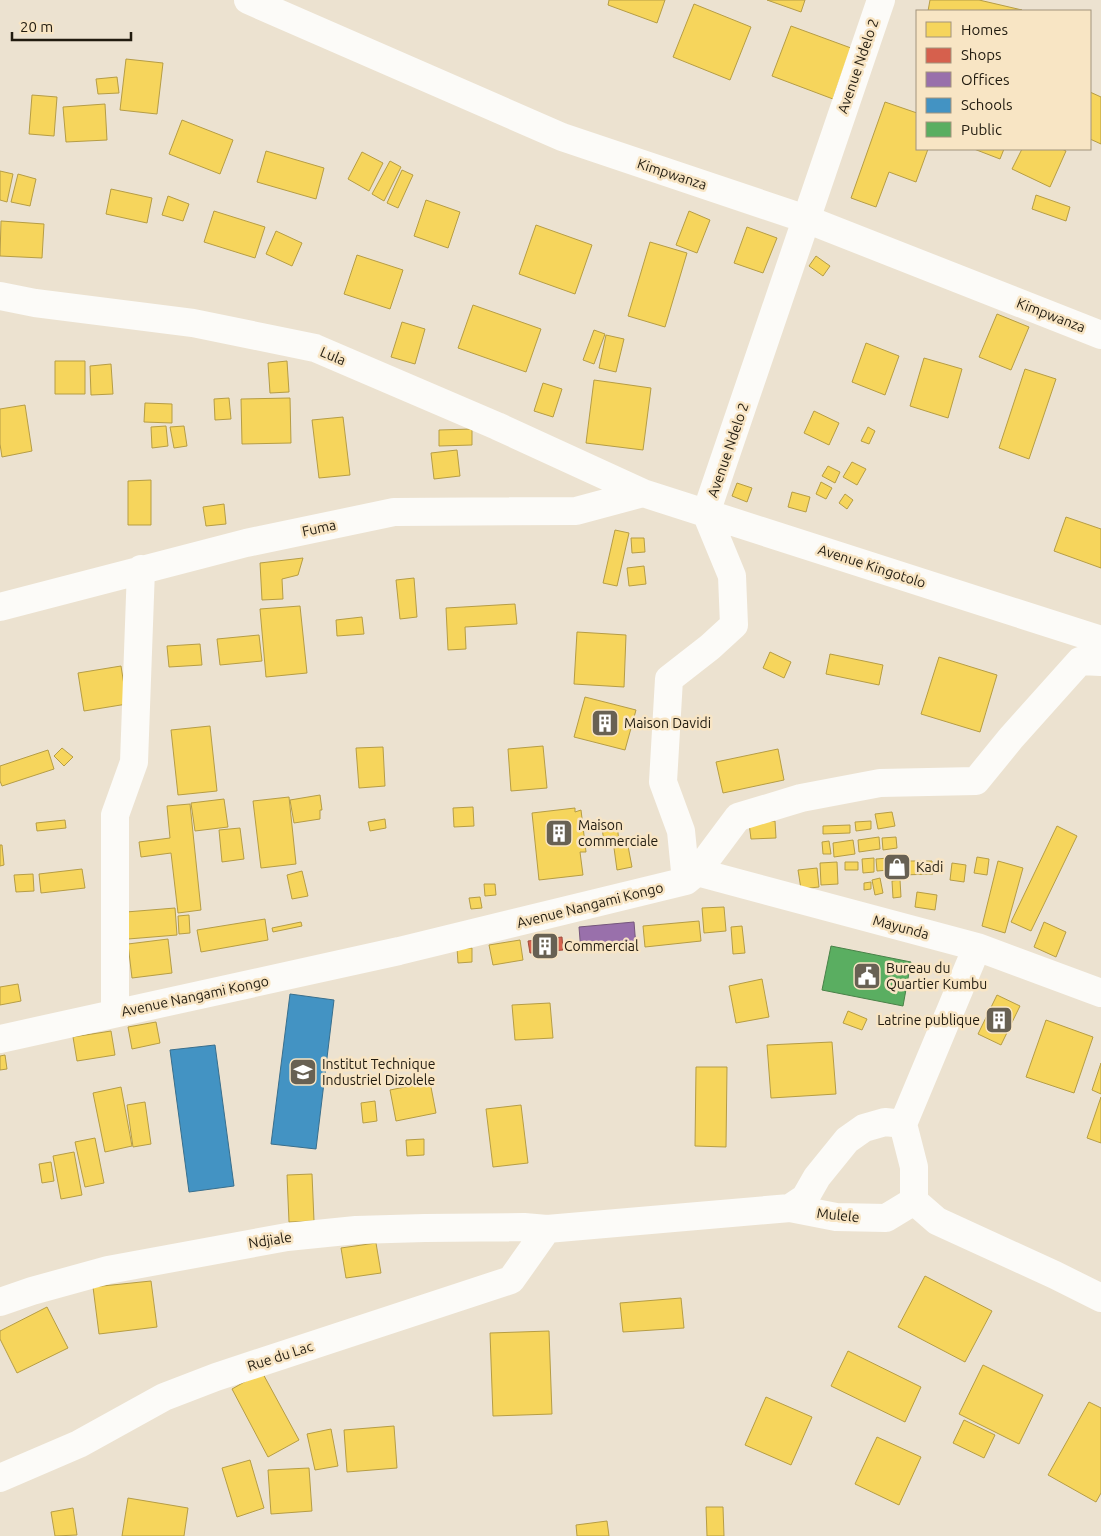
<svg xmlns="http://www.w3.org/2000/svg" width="1101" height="1536" font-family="Ubuntu,sans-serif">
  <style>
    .homes { fill: #f6d55c; stroke: #b69d45 }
    .shops { fill: #d6604d; stroke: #a04b3a }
    .offices { fill: #9970ab; stroke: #75567c }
    .schools { fill: #4393c3; stroke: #396f8d }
    .public { fill: #5aae61; stroke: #498248 }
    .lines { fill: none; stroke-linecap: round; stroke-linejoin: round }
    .minor { stroke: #fcfbf8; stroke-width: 28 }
    .labels { text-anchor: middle; stroke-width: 5; stroke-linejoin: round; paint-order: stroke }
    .street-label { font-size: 14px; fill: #211b0f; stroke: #f8e5c4 }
    .poi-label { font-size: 14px; fill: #211b0f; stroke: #f8e5c4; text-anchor: start }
  </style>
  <rect width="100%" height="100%" fill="#ece2d0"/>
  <path class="homes" d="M609,0h56l-8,23 -49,-18z
    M767,0h38l-4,12z
    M930,0h49l43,10 -94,1z
    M694,4l57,23 -21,53 -57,-23z
    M791,26l60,22 -18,51 -61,-23z
    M126,59l37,4 -6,51 -37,-4z
    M117,77l2,16 -21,1 -2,-15z
    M1090,92l11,5v47l-11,-5z
    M32,95l25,2 -3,39 -25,-2z
    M885,102l32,11v36h11l-12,33 -27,-10 -13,35 -25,-9z
    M105,104l2,36 -41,2 -3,-35z
    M182,120l51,20 -13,34 -51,-20z
    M974,149h30l-4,10z
    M1022,149h40l4,2 -16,36 -38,-18z
    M266,151l58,17 -8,31 -59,-17z
    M362,152l21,11 -14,28 -21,-12z
    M390,161l11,6 -17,34 -12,-7z
    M402,170l11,5 -15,33 -11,-5z
    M0,171l13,3 -6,28 -7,-2z
    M18,174l18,5 -6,27 -19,-4z
    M111,189l41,9 -5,25 -41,-9z
    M1036,195l34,12 -4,14 -34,-12z
    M168,196l21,8 -6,17 -21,-6z
    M426,200l34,12 -12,36 -34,-12z
    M214,211l51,16 -10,31 -51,-16z
    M689,211l21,9 -13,33 -21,-8z
    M1,221l43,3 -2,34 -42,-2z
    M536,225l56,20 -17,49 -56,-20z
    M747,227l30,11 -14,35 -29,-10z
    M276,231l26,12 -10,23 -26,-12z
    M650,242l37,11 -22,74 -37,-11z
    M357,255l46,15 -13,39 -46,-15z
    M816,256l14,10 -7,10 -14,-10z
    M473,305l68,24 -15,43 -68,-24z
    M997,314l32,13 -18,43 -32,-13z
    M402,322l23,7 -10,35 -24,-7z
    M594,330l11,4 -11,30 -11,-4z
    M606,335l18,4 -8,33 -17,-4z
    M866,343l33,13 -14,39 -33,-13z
    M924,358l38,11 -14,49 -38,-12z
    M55,361h30v33h-30z
    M287,361l2,31 -19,1 -2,-30z
    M111,364l2,30 -22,1 -1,-29z
    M1025,369l31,10 -27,80 -30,-11z
    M594,380l57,8 -8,62 -57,-7z
    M543,383l19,6 -9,28 -19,-6z
    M229,398l2,21 -16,1 -1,-21z
    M290,398l1,45 -49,1 -1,-45z
    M145,403l27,1v19l-28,-1z
    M25,405l7,46 -30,6 -2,-13v-35z
    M814,411l25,12 -10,22 -25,-12z
    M343,417l7,58 -31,3 -7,-58z
    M166,426l2,20 -16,2 -1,-21z
    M184,426l3,20 -13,2 -4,-21z
    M868,427l7,4 -6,13 -8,-3z
    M472,429v16l-33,1v-16z
    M457,450l3,26 -26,3 -3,-26z
    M852,462l14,7 -9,16 -14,-8z
    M828,466l12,6 -5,11 -13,-7z
    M151,480v45h-23v-44z
    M821,482l11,6 -6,11 -10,-5z
    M737,483l15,5 -5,14 -15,-6z
    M792,492l18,5 -4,15 -18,-5z
    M845,494l8,6 -6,9 -8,-6z
    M224,504l2,20 -20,2 -3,-19z
    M1066,517l35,12v39l-47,-17z
    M615,530l14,3 -12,53 -14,-3z
    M631,538h13l1,14 -13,1z
    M303,558l-5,17 -16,4 1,20 -21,1 -2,-37z
    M644,566l2,18 -17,2 -2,-18z
    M414,578l3,39 -17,2 -4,-39z
    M515,604l2,20 -52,3 1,22 -18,1 -2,-42z
    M300,606l7,67 -41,4 -6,-68z
    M362,617l2,17 -27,2 -1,-16z
    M577,632l49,3 -2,52 -50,-3z
    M259,635l3,26 -42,4 -3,-26z
    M200,644l2,21 -33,2 -2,-21z
    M770,652l21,10 -7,16 -21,-10z
    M830,654l53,11 -4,20 -53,-11z
    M939,657l58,18 -17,57 -59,-18z
    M121,666l6,38 -43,7 -6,-38z
    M585,697l51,13 -11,40 -51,-13z
    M210,726l7,65 -39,4 -7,-65z
    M543,746l4,42 -36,3 -3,-42z
    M383,747l2,39 -26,2 -3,-40z
    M62,748l11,9 -9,9 -10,-10z
    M778,749l6,31 -61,13 -7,-31z
    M48,750l6,19 -52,17 -2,-5v-15z
    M320,795l2,15h-2v9l-26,4 -4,-23z
    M289,797l7,67 -35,4 -8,-67z
    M224,799l4,28 -33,4 -4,-28z
    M190,804l11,106 -23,3 -7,-60 -30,4 -2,-15 31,-4 -3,-32z
    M473,807l1,19 -20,1 -1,-19z
    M575,808v4l6,-2 5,42h-6l3,23 -44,5 -7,-67z
    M892,812l3,14 -17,3 -3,-15z
    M385,819l1,9 -16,3 -2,-9z
    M65,820l1,8 -29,3 -1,-8z
    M775,821l1,17 -25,1 -2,-16z
    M871,821v8l-15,2 -1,-9z
    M617,824l2,18 -15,2 -2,-18z
    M850,825v8l-27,1v-8z
    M1057,826l20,10 -46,95 -20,-9z
    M240,828l4,31 -22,3 -3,-32z
    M879,837l1,12 -21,3 -1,-12z
    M896,837l1,11 -14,2 -1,-12z
    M853,840l2,14 -21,3 -1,-14z
    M829,841l2,13h-8l-1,-12z
    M0,845h2l2,20 -4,1z
    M628,846l4,21 -15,3 -3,-22z
    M977,857l12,2 -2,16 -13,-2z
    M874,858v14l-11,1 -1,-14z
    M888,858l1,12 -12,1 -1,-12z
    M902,861h30l1,13 -31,1z
    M998,861l25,7 -18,65 -23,-7z
    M837,862l1,22 -17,1 -1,-22z
    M845,862h13v8h-13z
    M952,863l14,2 -2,17 -14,-2z
    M817,868l2,19 -18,2 -3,-19z
    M82,869l3,19 -44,5 -2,-19z
    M302,871l6,25 -16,3 -5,-24z
    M33,874l1,17 -18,1 -2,-17z
    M880,878l3,15 -8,2 -3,-15z
    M900,880l1,17 -8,1 -1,-17z
    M871,882v7l-7,1v-7z
    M484,884h11l1,11 -11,1z
    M917,892l20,3 -2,15 -20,-3z
    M480,897l2,11 -11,1 -2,-11z
    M724,907l2,24 -22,2 -2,-25z
    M175,908l2,27 -49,4 -2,-27z
    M189,915l1,18 -11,1 -1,-18z
    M265,919l3,21 -67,12 -4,-22z
    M699,921l2,20 -56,6 -2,-21z
    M301,922l1,4 -29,6 -1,-4z
    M1044,922l22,10 -10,25 -22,-10z
    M742,926l3,27 -12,1 -2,-27z
    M168,939l4,34 -40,5 -4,-34z
    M520,940l3,20 -30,5 -4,-20z
    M457,948h15v14l-14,1z
    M762,979l7,38 -33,6 -7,-37z
    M18,984l3,17 -21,4v-18z
    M997,995l23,11 -19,39 -23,-11z
    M550,1003l3,35 -38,2 -3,-35z
    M848,1011l19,8 -5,11 -19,-7z
    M1046,1020l47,17 -19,56 -48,-16z
    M156,1022l4,21 -28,6 -4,-22z
    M111,1031l4,24 -38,6 -4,-24z
    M832,1042l4,52 -65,4 -4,-53z
    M5,1055l2,14 -7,1v-14z
    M1101,1063v31l-9,-4z
    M696,1067h31l-1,80 -31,-1z
    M430,1082l6,31 -40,8 -6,-31z
    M121,1087l11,59 -27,6 -12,-59z
    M1101,1097v46l-14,-5z
    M375,1101l2,20 -14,2 -2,-20z
    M145,1102l6,42 -18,3 -6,-42z
    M521,1105l7,58 -35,4 -7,-58z
    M95,1138l9,45 -19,4 -10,-45z
    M424,1139v16l-17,1 -1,-16z
    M74,1152l8,43 -21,4 -8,-43z
    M51,1162l3,19 -12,2 -3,-19z
    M312,1174l2,47 -25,1 -2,-47z
    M376,1243l5,30 -35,5 -5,-30z
    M925,1276l67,35 -27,51 -67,-35z
    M151,1281l6,46 -58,7 -6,-47z
    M681,1298l3,30 -61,4 -3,-29z
    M47,1307l21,41 -51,25 -17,-34v-8z
    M549,1331l3,83 -59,2 -3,-83z
    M848,1351l73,36 -16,35 -74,-36z
    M983,1365l60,30 -24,49 -60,-30z
    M262,1372l37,68 -31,17 -36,-68z
    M766,1397l46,20 -21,48 -46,-20z
    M1089,1402l12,6v85l-5,9 -48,-27z
    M964,1420l31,15 -11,23 -31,-15z
    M394,1426l3,42 -50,4 -3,-42z
    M331,1429l7,37 -23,4 -8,-36z
    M877,1437l44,20 -22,48 -44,-21z
    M250,1460l14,48 -27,9 -15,-49z
    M309,1468l3,43 -41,3 -3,-44z
    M128,1498l60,10 -4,28h-62z
    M706,1507h17l1,29h-17z
    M73,1508l4,27 -22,1 -4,-24z
    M607,1521l2,15h-32l-1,-11z"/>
  <path class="shops" d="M892,858l10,1 -1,17 -10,-1z
    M562,937l1,13 -33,3 -2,-12z"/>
  <path class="offices" d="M634,922l2,25 -55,5 -2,-25z"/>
  <path class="schools" d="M290,994l44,6 -18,149 -45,-5z
    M215,1045l19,141 -45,6 -19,-142z"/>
  <path class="public" d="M831,946l80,16 -8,44 -81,-16z"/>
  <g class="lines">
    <path class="minor" d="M248,0l314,137 244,82 295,116
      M0,296l35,7 158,20 122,25 182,78 146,67 458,147
      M0,607l246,-64 148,-31 182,-1 67,-18
      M697,872l280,75 124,46
      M686,881l-5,-50 -18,-49 6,-103 41,-32 24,-22 -2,-49 -26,-63 175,-513
      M115,1013v-198l19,-53 7,-193
      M0,1039l399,-88 287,-70 11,-9 41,-55 63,-19 79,-15 96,-2 35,-43 69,-77 21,1
      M914,1201v-34l-11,-43 74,-177
      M790,1208l15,-10 12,-21 30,-37 17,-12 21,-6 18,2
      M0,1302l32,-11 76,-21 179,-33 69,-7 69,-2 99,-1 23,2 243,-21 46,9 50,1 28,-17 23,20 118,54 46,23
      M0,1478l79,-34 85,-47 52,-20 295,-97 36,-51"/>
  </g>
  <defs>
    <g id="building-square" transform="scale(1.4375)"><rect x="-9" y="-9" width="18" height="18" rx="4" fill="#686153" stroke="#f8e5c4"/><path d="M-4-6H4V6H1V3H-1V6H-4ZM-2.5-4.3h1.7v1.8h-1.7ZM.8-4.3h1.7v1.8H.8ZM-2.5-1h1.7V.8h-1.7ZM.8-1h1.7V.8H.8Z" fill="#fff"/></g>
    <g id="shop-square" transform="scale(1.4375)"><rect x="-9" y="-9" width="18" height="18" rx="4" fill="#686153" stroke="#f8e5c4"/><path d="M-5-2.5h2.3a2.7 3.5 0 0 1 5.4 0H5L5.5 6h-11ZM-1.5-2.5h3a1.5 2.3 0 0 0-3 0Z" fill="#fff"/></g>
    <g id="civic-square" transform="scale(1.4375)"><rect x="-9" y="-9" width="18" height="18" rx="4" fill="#686153" stroke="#f8e5c4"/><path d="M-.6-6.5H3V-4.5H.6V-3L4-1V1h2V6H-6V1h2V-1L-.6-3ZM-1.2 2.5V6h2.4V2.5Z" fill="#fff"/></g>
    <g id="school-square" transform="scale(1.4375)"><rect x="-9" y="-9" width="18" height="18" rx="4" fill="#686153" stroke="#f8e5c4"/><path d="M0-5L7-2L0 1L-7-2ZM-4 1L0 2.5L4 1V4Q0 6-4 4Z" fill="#fff"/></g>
  </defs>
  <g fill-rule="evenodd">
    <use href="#building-square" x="605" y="723"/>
    <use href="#building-square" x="559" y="833"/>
    <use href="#shop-square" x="897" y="867"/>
    <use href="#building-square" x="545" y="946"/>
    <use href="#civic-square" x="867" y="976"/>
    <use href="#building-square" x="999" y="1020"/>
    <use href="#school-square" x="303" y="1072"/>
  </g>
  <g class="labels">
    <g class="street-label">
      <text transform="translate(858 66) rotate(-71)" y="5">Avenue Ndelo 2</text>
      <text transform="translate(672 174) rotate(18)" y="5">Kimpwanza</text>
      <text transform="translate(1051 315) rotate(21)" y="5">Kimpwanza</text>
      <text transform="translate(333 356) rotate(23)" y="5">Lula</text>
      <text transform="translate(728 450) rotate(-71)" y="5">Avenue Ndelo 2</text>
      <text transform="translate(319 528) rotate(-12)" y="5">Fuma</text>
      <text transform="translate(872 566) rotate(18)" y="5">Avenue Kingotolo</text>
      <text transform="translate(590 905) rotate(-14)" y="5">Avenue Nangami Kongo</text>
      <text transform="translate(901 927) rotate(15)" y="5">Mayunda</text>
      <text transform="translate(195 996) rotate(-12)" y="5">Avenue Nangami Kongo</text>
      <text transform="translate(838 1215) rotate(6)" y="5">Mulele</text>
      <text transform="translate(270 1240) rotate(-9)" y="5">Ndjiale</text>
      <text transform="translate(280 1356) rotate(-18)" y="5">Rue du Lac</text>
    </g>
    <g class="poi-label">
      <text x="624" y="728">Maison Davidi</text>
      <text x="578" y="830">Maison<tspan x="578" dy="16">commerciale</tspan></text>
      <text x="916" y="872">Kadi</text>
      <text x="564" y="951">Commercial</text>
      <text x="886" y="973">Bureau du<tspan x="886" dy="16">Quartier Kumbu</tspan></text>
      <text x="980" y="1025" text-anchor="end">Latrine publique</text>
      <text x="322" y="1069">Institut Technique<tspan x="322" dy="16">Industriel Dizolele</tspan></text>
    </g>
  </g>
  <rect x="916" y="10" width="175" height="140" fill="#f8e5c4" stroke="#a2947c"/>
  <rect x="926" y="22" width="25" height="15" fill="#f6d55c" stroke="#a2947c"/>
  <text x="961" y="35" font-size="15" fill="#211b0f">Homes</text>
  <rect x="926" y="48" width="25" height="15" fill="#d6604d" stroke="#a2947c"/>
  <text x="961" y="60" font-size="15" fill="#211b0f">Shops</text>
  <rect x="926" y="72" width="25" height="15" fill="#9970ab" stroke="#a2947c"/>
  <text x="961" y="85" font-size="15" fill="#211b0f">Offices</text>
  <rect x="926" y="98" width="25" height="15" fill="#4393c3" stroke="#a2947c"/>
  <text x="961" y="110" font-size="15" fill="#211b0f">Schools</text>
  <rect x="926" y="122" width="25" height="15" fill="#5aae61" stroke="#a2947c"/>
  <text x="961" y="135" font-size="15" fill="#211b0f">Public</text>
  <path d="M12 32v8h119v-8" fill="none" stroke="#211b0f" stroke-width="2.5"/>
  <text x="20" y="32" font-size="15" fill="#211b0f" stroke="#f8e5c4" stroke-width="4" paint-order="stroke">20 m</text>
</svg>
